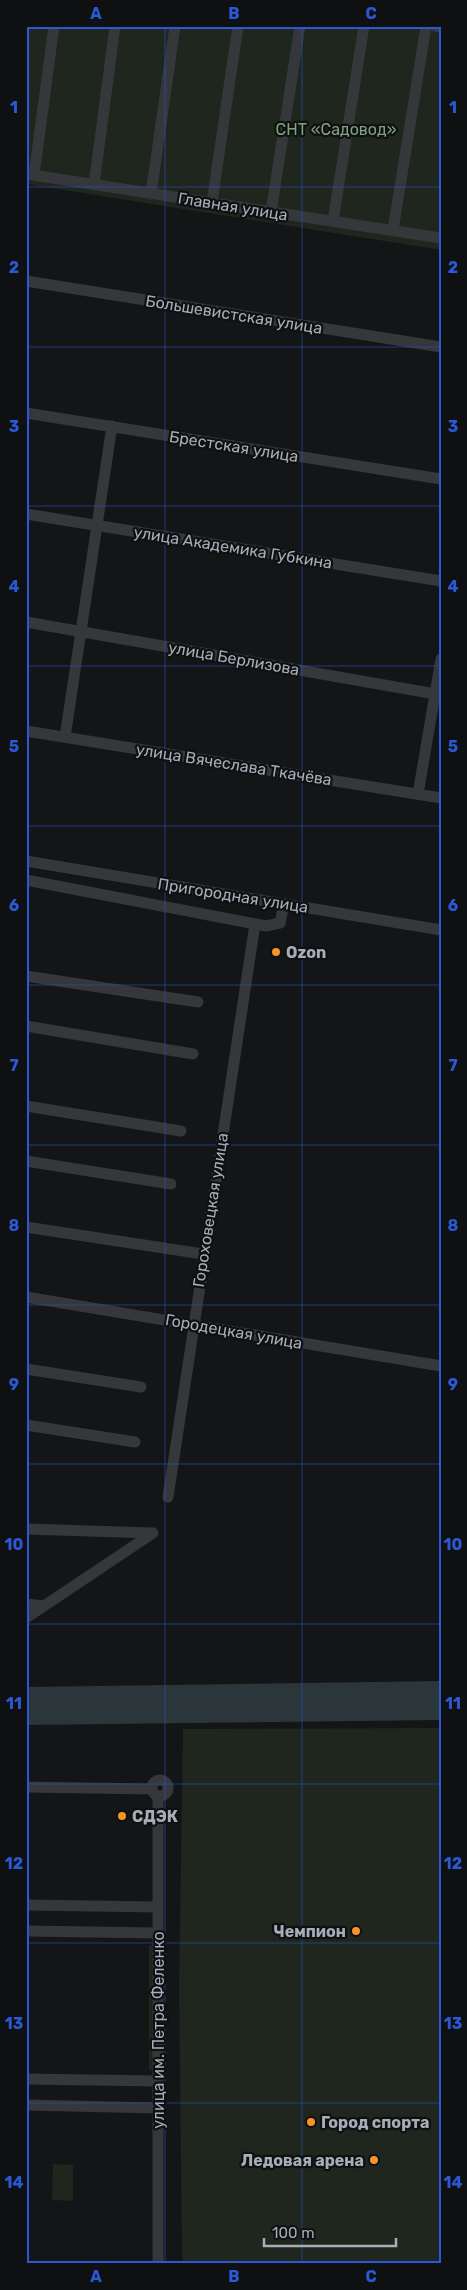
<svg xmlns="http://www.w3.org/2000/svg" width="467" height="2290" font-family="Rubik,sans-serif">
  <style>
    .green { fill: #1e261e }
    .water { fill: #2a363a }
    .lines { fill: none; stroke-linecap: round; stroke-linejoin: round }
    .minor { stroke: #35373b; stroke-width: 11 }
    .grid { fill: none; stroke: #2b58d5; stroke-width: 1; stroke-opacity: 0.55 }
    .poi-dot { fill: #f7952c; stroke: #0f1011; stroke-width: 2 }
    .labels { text-anchor: middle; stroke-width: 4.5; stroke-linejoin: round; paint-order: stroke }
    .park-label { font-size: 16px; fill: #7fa37c; stroke: #0f1011 }
    .street-label { font-size: 16px; fill: #a6adb7; stroke: #0f1011 }
    .poi-label { font-size: 16px; font-weight: bold; fill: #a6adb7; stroke: #0f1011; text-anchor: start }
    .neatline { fill: none; stroke: #2b58d5; stroke-width: 2 }
    .grid-label { font-size: 16px; text-anchor: middle; font-weight: bold; fill: #2b58d5 }
  </style>
  <rect width="100%" height="100%" fill="#141516"/>
  <path class="green" d="M26,26h391l24,4v220l-415,-66z
    M441,1728v536h-257l-2,-6 -3,-272 4,-257z
    M149,1945h4v125h-4z
    M53,2164l20,1v36l-21,-1z"/>
  <path class="water" d="M441,1681v39l-415,5v-38z"/>
  <g class="lines">
    <path class="minor" d="M435,26l6,1
      M26,174l415,64
      M34,175l20,-149
      M94,185l21,-159
      M151,194l24,-168
      M212,202l26,-176
      M271,212l29,-186
      M333,221l31,-195
      M393,230l33,-204
      M26,281l415,66
      M26,413l415,66
      M26,514l415,67
      M26,622l415,73
      M26,731l415,67
      M65,737l47,-311
      M418,794l23,-135
      M26,861l415,69
      M26,880l240,46 14,-3 4,-19
      M26,976l172,26
      M26,1026l167,28
      M26,1106l155,25
      M26,1161l145,23
      M26,1227l177,27
      M26,1297l415,69
      M26,1369l115,18
      M26,1425l109,17
      M168,1497l87,-573
      M26,1529l127,4
      M26,1604l18,2
      M26,1618l127,-85
      M152 1788a8 8 0 1 1 16 0a8 8 0 1 1-16 0Z
      M26,1787l126,2
      M158,1796v468
      M26,1905l131,2
      M26,1931l131,2
      M26,2079l132,2
      M26,2105l132,3"/>
  </g>
  <path class="grid" d="M165,26v2238M302,26v2238M26,187h415M26,347h415M26,506h415M26,666h415M26,826h415M26,985h415M26,1145h415M26,1305h415M26,1464h415M26,1624h415M26,1784h415M26,1943h415M26,2103h415"/>
  <g class="poi-dot">
    <circle cx="276" cy="952" r="5"/>
    <circle cx="122" cy="1816" r="5"/>
    <circle cx="356" cy="1931" r="5"/>
    <circle cx="311" cy="2122" r="5"/>
    <circle cx="374" cy="2160" r="5"/>
  </g>
  <g class="labels">
    <g class="park-label">
      <text x="336" y="135">СНТ «Садовод»</text>
    </g>
    <g class="street-label">
      <text transform="translate(233 206) rotate(9)" y="6">Главная улица</text>
      <text transform="translate(234 314) rotate(9)" y="6">Большевистская улица</text>
      <text transform="translate(234 446) rotate(9)" y="6">Брестская улица</text>
      <text transform="translate(233 547) rotate(9)" y="6">улица Академика Губкина</text>
      <text transform="translate(234 658) rotate(10)" y="6">улица Берлизова</text>
      <text transform="translate(234 764) rotate(9)" y="6">улица Вячеслава Ткачёва</text>
      <text transform="translate(233 895) rotate(9)" y="6">Пригородная улица</text>
      <text transform="translate(210 1210) rotate(-81)" y="6">Гороховецкая улица</text>
      <text transform="translate(234 1331) rotate(10)" y="6">Городецкая улица</text>
      <text transform="translate(158 2030) rotate(-90)" y="6">улица им. Петра Феленко</text>
    </g>
    <g class="poi-label">
      <text x="286" y="958">Ozon</text>
      <text x="132" y="1822">СДЭК</text>
      <text x="346" y="1937" text-anchor="end">Чемпион</text>
      <text x="321" y="2128">Город спорта</text>
      <text x="364" y="2166" text-anchor="end">Ледовая арена</text>
    </g>
  </g>
  <rect width="467" height="2290" fill="none" stroke="#0f1011" stroke-width="55"/>
  <path d="M264 2238v8h132v-8" fill="none" stroke="#a6adb7" stroke-width="2.5"/>
  <text x="272" y="2238" font-size="15" fill="#a6adb7" stroke="#0f1011" stroke-width="4" paint-order="stroke">100 m</text>
  <rect x="28" y="28" width="412" height="2234" class="neatline"/>
  <g class="grid-label">
    <text x="96" y="19">A</text>
    <text x="234" y="19">B</text>
    <text x="371" y="19">C</text>
    <text x="14" y="113">1</text>
    <text x="453" y="113">1</text>
    <text x="14" y="273">2</text>
    <text x="453" y="273">2</text>
    <text x="14" y="432">3</text>
    <text x="453" y="432">3</text>
    <text x="14" y="592">4</text>
    <text x="453" y="592">4</text>
    <text x="14" y="752">5</text>
    <text x="453" y="752">5</text>
    <text x="14" y="911">6</text>
    <text x="453" y="911">6</text>
    <text x="14" y="1071">7</text>
    <text x="453" y="1071">7</text>
    <text x="14" y="1231">8</text>
    <text x="453" y="1231">8</text>
    <text x="14" y="1390">9</text>
    <text x="453" y="1390">9</text>
    <text x="14" y="1550">10</text>
    <text x="453" y="1550">10</text>
    <text x="14" y="1709">11</text>
    <text x="453" y="1709">11</text>
    <text x="14" y="1869">12</text>
    <text x="453" y="1869">12</text>
    <text x="14" y="2029">13</text>
    <text x="453" y="2029">13</text>
    <text x="14" y="2188">14</text>
    <text x="453" y="2188">14</text>
    <text x="96" y="2282">A</text>
    <text x="234" y="2282">B</text>
    <text x="371" y="2282">C</text>
  </g>
</svg>
